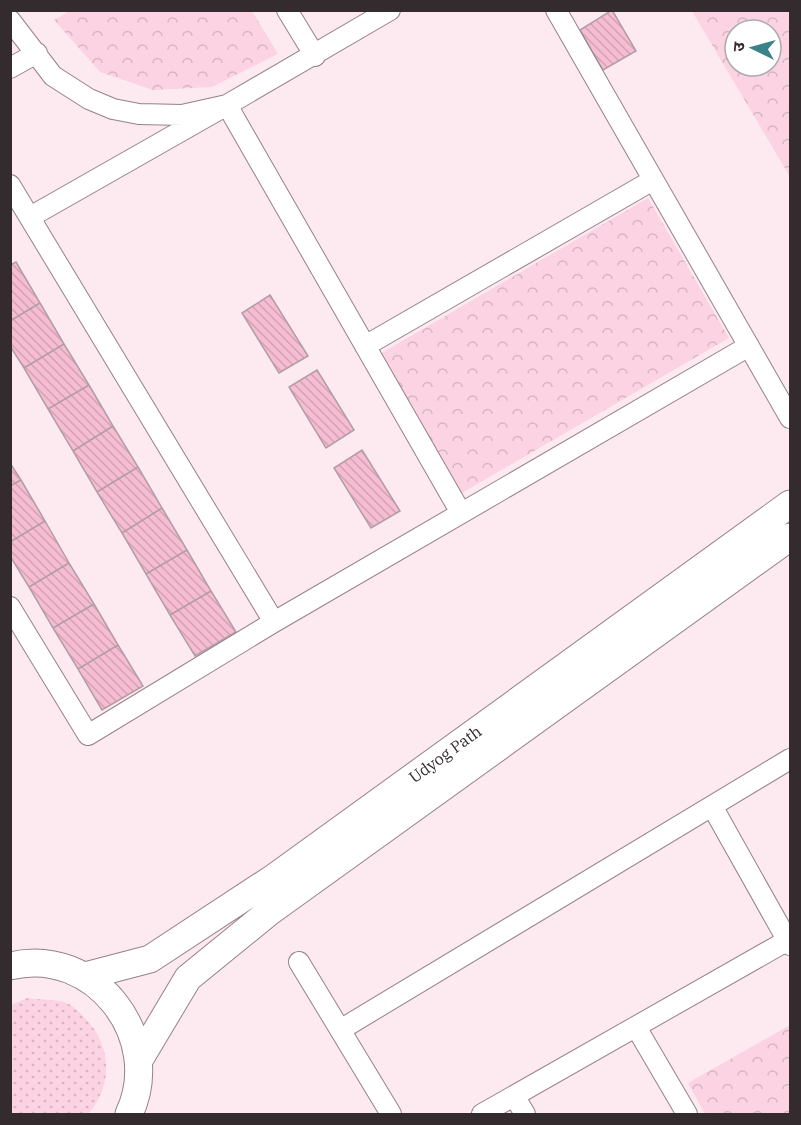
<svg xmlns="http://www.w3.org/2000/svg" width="801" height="1125" font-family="'IBM Plex Serif','Noto Sans Devanagari',serif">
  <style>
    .park { fill: url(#park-crowns); fill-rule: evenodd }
    .garden { fill: url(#garden-dots) }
    .building { fill: url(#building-back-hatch); stroke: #b29da5; stroke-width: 1.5 }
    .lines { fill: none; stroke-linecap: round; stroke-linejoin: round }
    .minor-casing { stroke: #968189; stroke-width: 22 }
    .secondary-casing { stroke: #968189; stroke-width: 29 }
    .minor { stroke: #fff; stroke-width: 20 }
    .secondary { stroke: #fff; stroke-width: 27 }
    .labels { text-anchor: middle; stroke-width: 5; stroke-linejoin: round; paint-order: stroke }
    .street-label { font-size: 16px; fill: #332b2e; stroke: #fff }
  </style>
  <defs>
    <pattern id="park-crowns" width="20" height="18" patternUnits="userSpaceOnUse" patternTransform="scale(1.5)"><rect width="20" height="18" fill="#fbd3e2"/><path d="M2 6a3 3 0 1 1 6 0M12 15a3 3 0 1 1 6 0" fill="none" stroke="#d8b5c2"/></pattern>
    <pattern id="garden-dots" width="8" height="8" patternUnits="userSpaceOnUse" patternTransform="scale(1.5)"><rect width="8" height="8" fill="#fbd3e2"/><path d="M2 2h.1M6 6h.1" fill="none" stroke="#d8b5c2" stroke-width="1.8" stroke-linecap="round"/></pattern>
    <pattern id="building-back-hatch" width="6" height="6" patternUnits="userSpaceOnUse" patternTransform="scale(1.5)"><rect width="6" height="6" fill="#f6bcd2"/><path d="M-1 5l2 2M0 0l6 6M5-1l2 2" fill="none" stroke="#d3a2b5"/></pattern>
  </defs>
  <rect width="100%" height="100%" fill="#fdeaf1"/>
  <path class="park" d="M71,10l181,1 26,43 -66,33 -59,3 -53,-18 -46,-52z
    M692,11h98v166zM735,30h36v36h-36z
    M648,198l81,140 -269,156 -80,-140z
    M790,1025v89h-85l-17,-31z"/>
  <path class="garden" d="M27,998c12,2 27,1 37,4 9,3 16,11 22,17 26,27 27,68 2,95h-77v-109z"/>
  <path class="building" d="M612,10l24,41 -33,19 -23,-40z
    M16,262l24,41 -30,18v-56z
    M270,295l38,61 -29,17 -37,-60z
    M40,303l24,41 -40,24 -14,-22v-25z
    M64,344l25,41 -41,24 -24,-41z
    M317,370l37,60 -28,18 -37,-61z
    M89,385l24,41 -40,25 -25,-42z
    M113,426l25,41 -41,25 -24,-41z
    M362,450l38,61 -29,17 -37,-60z
    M10,463l11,17 -11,6z
    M138,467l24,41 -40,25 -25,-41z
    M21,480l24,41 -35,21v-56z
    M162,508l25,42 -41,24 -24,-41z
    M45,521l24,42 -40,24 -19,-31v-14z
    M187,550l24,41 -41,24 -24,-41z
    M69,563l25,41 -41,24 -24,-41z
    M211,591l25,41 -41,24 -25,-41z
    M94,604l24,41 -40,24 -25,-41z
    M118,645l25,41 -41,24 -24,-41z"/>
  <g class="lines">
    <g class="minor-casing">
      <path id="minor" d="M287,10l28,46
        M556,10l234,408
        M10,20l43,56 36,23 24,10 26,5 43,1 45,-10 163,-95
        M10,68l27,-15
        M10,185l264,437
        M30,217l197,-112 234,408
        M365,346l288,-166
        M10,607l78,128 186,-113 475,-276
        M712,806l78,139
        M299,962l92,152
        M636,1027l51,87
        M340,1030l450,-271
        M514,1096l11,18
        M482,1114l308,-175"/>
    </g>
    <g class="secondary-casing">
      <path id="secondary" d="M10,966c85,-21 155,72 119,148
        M85,976l65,-17 125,-82 515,-373
        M139,1060l49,-82 81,-66 521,-375"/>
    </g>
    <use href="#minor" class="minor"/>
    <use href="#secondary" class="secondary"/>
  </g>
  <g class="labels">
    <g class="street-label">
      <text transform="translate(445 754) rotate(-36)" y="6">Udyog Path</text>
    </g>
  </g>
  <rect width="801" height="1125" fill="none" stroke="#332b2e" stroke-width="24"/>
  <g transform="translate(753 48) rotate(275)"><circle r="28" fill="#ffffff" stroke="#adaaab" stroke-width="1.5"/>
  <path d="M0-4.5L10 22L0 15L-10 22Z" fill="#3b8289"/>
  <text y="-9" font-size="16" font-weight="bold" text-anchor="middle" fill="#332b2e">उ</text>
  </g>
</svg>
